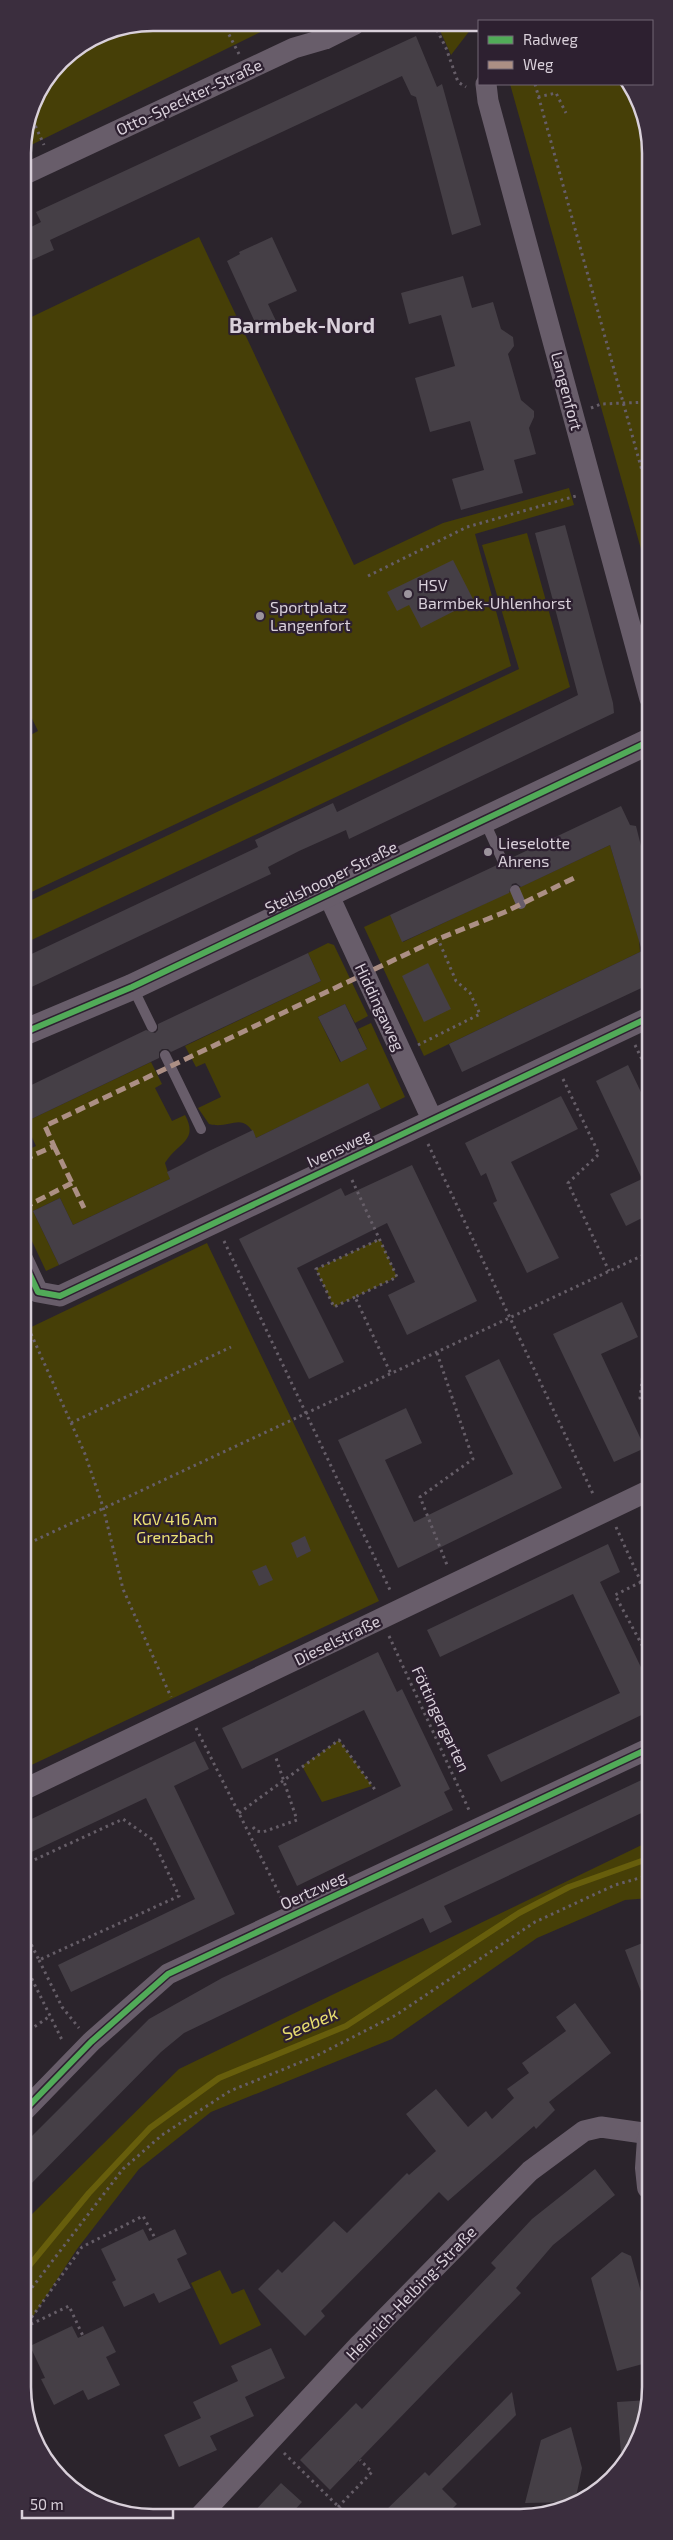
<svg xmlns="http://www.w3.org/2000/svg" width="673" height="2540" font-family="'Exo 2',sans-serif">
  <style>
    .green { fill: #463f07 }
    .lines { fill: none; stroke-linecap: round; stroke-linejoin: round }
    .stream { stroke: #675e0c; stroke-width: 6 }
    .building { fill: #453f46 }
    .path { stroke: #665e68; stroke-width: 3; stroke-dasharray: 2.5 4; stroke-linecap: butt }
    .service { stroke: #685d6a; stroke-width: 10 }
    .minor { stroke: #685d6a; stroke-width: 21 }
    .tertiary { stroke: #685d6a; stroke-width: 26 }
    .quiet { stroke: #ac8f84; stroke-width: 5; stroke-dasharray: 10 5; stroke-linecap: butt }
    .cycleway-casing { stroke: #2d2030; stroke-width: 9 }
    .cycleway { stroke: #51ab58; stroke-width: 6 }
    .poi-dot { fill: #9c949d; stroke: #2d2030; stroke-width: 2 }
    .labels { text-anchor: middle; stroke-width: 4.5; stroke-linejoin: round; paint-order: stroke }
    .street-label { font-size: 16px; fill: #d9d0da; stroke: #2d2030 }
    .poi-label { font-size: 16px; fill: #d9d0da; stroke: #2d2030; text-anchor: start }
    .park-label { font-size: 16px; fill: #ece174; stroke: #2d2030 }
    .water-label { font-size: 18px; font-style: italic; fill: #e6db6e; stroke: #2d2030 }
    .district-label { font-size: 21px; font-weight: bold; fill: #d9d0da; stroke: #2d2030 }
    .rim { fill: none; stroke: #d9d0da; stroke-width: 2.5 }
  </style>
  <rect width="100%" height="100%" fill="#2b242c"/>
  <path class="green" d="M153,23h126l-256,126 10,-46 28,-42 43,-29z
    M437,24l37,1 -23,30z
    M510,84h119l8,11 12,41 1,445z
    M199,237l155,328 89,-42 126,-35 5,17 -99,29 36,132 -488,230v-157l15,-8 -15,-31v-379z
    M527,533l43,154 -547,257v-40l496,-235 -37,-124z
    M610,845l29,95 1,12 -216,104 -60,-129 26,-12 13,27z
    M328,943l6,2 34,71 -13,7 -10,-19 -27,13 22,45 27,-13 -9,-20 13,-6 34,74 -24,12 -13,-25 -112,54c-13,-29 -25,-8 -47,-14l-11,-16 23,-11 -16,-34 -9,4 -11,-21 136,-65 -13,-28z
    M151,1062l11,22 -7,4 17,33 13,-6c14,26 -7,27 -20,48l5,16 -97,46 -13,-27 -27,13 26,54 -13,6 -23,-49v-70l13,-6 -11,-24z
    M380,1239l17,38 -63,30 -18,-38z
    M207,1243l172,358 -356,168v-438z
    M339,1740l33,46 -50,16 -20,-36z
    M650,1841v57l-25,2 -88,38 -145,101 -181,73 -72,57 -62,80 -53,81v-108l155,-153z
    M220,2270l12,24 12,-5 17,36 -41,20 -29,-62z"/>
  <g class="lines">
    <path class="stream" d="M24,2272l65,-79 61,-65 69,-50 127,-52 173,-113 50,-26 81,-29"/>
  </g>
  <path class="building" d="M416,36l21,51 5,-3 39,141 -29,10 -36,-138 -5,-2 -9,-19 -352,164 4,10 -31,14v-33l18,-9 -5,-10z
    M272,237l25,54 -29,13 9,19 -18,8 -32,-70 13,-7 -1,-2z
    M463,276l9,32 21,-6 8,27 12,8 1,9 -6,8 13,46 13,11v6l-5,11 7,26 -22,6 9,33 -62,17 -9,-31 32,-9 -14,-49 -40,11 -15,-54 40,-12 -14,-51 -32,9 -8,-31z
    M565,525l48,178 1,10 -265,126 -3,-9 -47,21 -31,16 3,7 -248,117v-33l235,-111 -3,-7 31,-15 47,-22 4,9 241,-117 -43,-162z
    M453,560l21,41 -53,27 -12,-23 -12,6 -10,-19z
    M621,806l9,19 6,1 14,56v102l-188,88 -13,-28 193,-93 -32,-106 -89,42 -5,-4 -4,1 -3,9 -107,49 -12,-27 107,-50 5,4 4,-1 3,-9z
    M308,953l13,28 -150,71 -3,-3h-6l-3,3v6l-136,65v-34l123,-59 9,3 3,-3v-6z
    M428,963l23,46 -27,13 -22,-46z
    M345,1004l22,45 -26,13 -23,-45z
    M628,1065l22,46v103l-24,12 -16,-32 32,-15 -46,-98z
    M368,1083l13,26 -322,156 -26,-54 27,-13 13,27 97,-46 -3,-7 42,-21 44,-21 3,8z
    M561,1096l17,33 -67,33 48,96 -32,15 -34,-70 4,-2 -11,-28 -5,3 -16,-33z
    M412,1165l65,136 -70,34 -19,-40 27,-13 -28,-59 -90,45 47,94 -35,17 -70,-140 102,-51 4,8z
    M622,1302l16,35 -37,17 44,94 -31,14 -61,-128z
    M499,1359l63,129 -164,80 -60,-128 68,-32 16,35 -37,17 29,62 99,-48 -48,-98z
    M305,1536l6,15 -14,7 -6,-15z
    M608,1544l12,28 -20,10 50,104v25l-149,71 -14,-27 133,-62 -47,-99 -133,63 -13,-27z
    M266,1565l7,15 -14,6 -7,-15z
    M378,1652l19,40 5,-3 48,100 -6,3 9,18 -156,76 -19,-40 123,-60 -37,-76 -122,59 -20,-41z
    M195,1741l14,28 -35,17 61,128 -164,78 -13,-27 137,-66 -49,-101 -123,58v-33z
    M650,1776v33l-206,97 8,16 -22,11 -7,-15 -239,115 -23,19 -137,139v-47l125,-125 73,-41z
    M650,1940v72h-1l-24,-62z
    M575,2003l36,50 -62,49 6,8 -19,19 -2,-3 -86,75 -9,-9 -118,119 4,5 -20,20 -47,-47 20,-20 4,4 52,-52 13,12 60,-60 2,2 27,-24 -30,-37 30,-25 32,38 18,-16 6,8 22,-21 -7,-9 22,-16 -7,-10 44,-32 -10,-14z
    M595,2169l20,26 -62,50 -37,43 5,5 -191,197 -30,-30 56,-57 6,6 134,-141 -5,-5 41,-44z
    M143,2229l6,12 26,-12 12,25 -10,5 14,29 -32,15 -5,-10 -30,14 -12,-25 4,-2 -15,-31z
    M622,2252l9,4 19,68v38l-33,9 -26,-93z
    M72,2326l6,12 25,-12 13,26 -10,5 14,28 -32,15 -5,-10 -29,15 -13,-26 4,-1 -15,-32z
    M271,2348l14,30 -40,19 9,19 -44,20 7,14 -38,17 -15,-32 37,-17 -8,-16 45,-21 -7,-15z
    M512,2392l4,23 -74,74 15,15 -12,12h-65l45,-44 4,4z
    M649,2400l-9,37 -18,30 -5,-65z
    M571,2427l11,41 -7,34 -50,1 16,-63z
    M281,2483l21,19 -12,13h-39z"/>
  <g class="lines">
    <path class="path" d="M223,23l16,31
      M434,24l12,24 12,34 8,5
      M535,84l114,412
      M538,97l18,-4 10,20
      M30,114l14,31
      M591,408l10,-4 48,-2
      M368,576l99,-49 109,-31
      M418,1045l62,-31 -10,-21 -14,-12 -18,-42
      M635,1045l15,31
      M563,1079l36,75 -31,29 41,88
      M428,1144l166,352
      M352,1180l45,97 -42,20 36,77
      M224,1241l167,351
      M355,1297l-21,10 -18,-38 64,-30
      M23,1316l62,138 18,53 20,82 48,108
      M437,1353l36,106 -53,38 27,68
      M650,1368l-7,5 -3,25 10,23
      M71,1423l160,-76
      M616,1527l25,55 9,-4
      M23,1546l627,-294
      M641,1582l-26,13 35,65
      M389,1636l80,174
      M196,1728l86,171
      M239,1813l100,-73 37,51
      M253,1827l3,4 7,1 34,-12 -22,-65
      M23,1865l100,-46 30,21 26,56 -140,64 -16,-32
      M39,1960l23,47 17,21
      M23,1961l40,81
      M24,2034l26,-18
      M24,2298l99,-129 39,-34 68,-44 86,-35 80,-41 139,-93 80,-37 35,-10
      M25,2327l44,-21 14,30
      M24,2328l58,-81 61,-31 12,22
      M284,2453l64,63
      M338,2507l34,-35 -12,-12"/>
    <path class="service" d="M484,820l19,42
      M515,890l6,14
      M133,988l19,39
      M165,1055l36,74"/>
    <path class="minor" d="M486,84l2,17 162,598
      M23,175l271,-127 31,-9 30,-15
      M328,894l104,225
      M23,1260l15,32 22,4 590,-279
      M23,1790l627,-300
      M24,2111l67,-69 77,-68 482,-226
      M201,2515l159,-171 170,-173 54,-40 17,-4 49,7"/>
    <path class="tertiary" d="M23,1033l109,-46 518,-246
      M650,2139l-2,29 2,19"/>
    <path class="quiet" d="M54,1146l18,37
      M23,1160l31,-14 -9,-20 393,-187 67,-27 71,-35
      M23,1208l49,-25 12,25"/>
    <g class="cycleway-casing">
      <path id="cycleway" d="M23,1033l109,-46 518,-246
        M23,1260l15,32 22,4 590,-279
        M24,2111l67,-69 77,-68 482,-226"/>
    </g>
    <use href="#cycleway" class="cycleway"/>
  </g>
  <g class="poi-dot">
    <circle cx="408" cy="594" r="5"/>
    <circle cx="260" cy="616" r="5"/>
    <circle cx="488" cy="852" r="5"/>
  </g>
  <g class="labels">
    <g class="street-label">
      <text transform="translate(189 97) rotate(-25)" y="6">Otto-Speckter-Straße</text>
      <text transform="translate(567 391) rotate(75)" y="6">Langenfort</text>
      <text transform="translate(331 877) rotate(-26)" y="6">Steilshooper Straße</text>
      <text transform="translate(380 1007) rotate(65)" y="6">Hiddingaweg</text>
      <text transform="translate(339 1148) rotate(-25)" y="6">Ivensweg</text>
      <text transform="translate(337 1640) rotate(-26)" y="6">Dieselstraße</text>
      <text transform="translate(441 1719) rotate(65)" y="6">Föttingergarten</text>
      <text transform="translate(313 1890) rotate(-25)" y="6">Oertzweg</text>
      <text transform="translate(411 2293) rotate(-46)" y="6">Heinrich-Helbing-Straße</text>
    </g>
    <g class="poi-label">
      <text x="418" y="591">HSV<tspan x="418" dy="18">Barmbek-Uhlenhorst</tspan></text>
      <text x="270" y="613">Sportplatz<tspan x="270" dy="18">Langenfort</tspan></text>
      <text x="498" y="849">Lieselotte<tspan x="498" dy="18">Ahrens</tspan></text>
    </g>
    <g class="park-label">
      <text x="175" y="1525">KGV 416 Am<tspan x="175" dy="18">Grenzbach</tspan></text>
    </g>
    <g class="water-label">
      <text transform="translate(310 2024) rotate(-23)" y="6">Seebek</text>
    </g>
    <g class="district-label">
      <text x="302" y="333">Barmbek-Nord</text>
    </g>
  </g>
  <path d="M0 0H673V2540H0ZM153 31H520A122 122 0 0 1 642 153V2387A122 122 0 0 1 520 2509H153A122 122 0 0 1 31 2387V153A122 122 0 0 1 153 31Z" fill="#3b2e3e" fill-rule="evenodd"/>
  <path class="rim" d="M153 31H520A122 122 0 0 1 642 153V2387A122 122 0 0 1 520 2509H153A122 122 0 0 1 31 2387V153A122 122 0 0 1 153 31Z"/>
  <rect x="478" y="20" width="175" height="65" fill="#2d2030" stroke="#726674"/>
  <rect x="488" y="36" width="25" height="8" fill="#51ab58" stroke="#726674"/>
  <text x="523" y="45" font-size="15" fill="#d9d0da">Radweg</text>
  <rect x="488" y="61" width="25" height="8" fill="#ac8f84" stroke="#726674"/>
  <text x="523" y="70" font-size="15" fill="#d9d0da">Weg</text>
  <path d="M22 2510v8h151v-8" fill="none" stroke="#d9d0da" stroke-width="2.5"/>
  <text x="30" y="2510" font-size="15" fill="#d9d0da" stroke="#2d2030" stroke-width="4" paint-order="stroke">50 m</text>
</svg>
